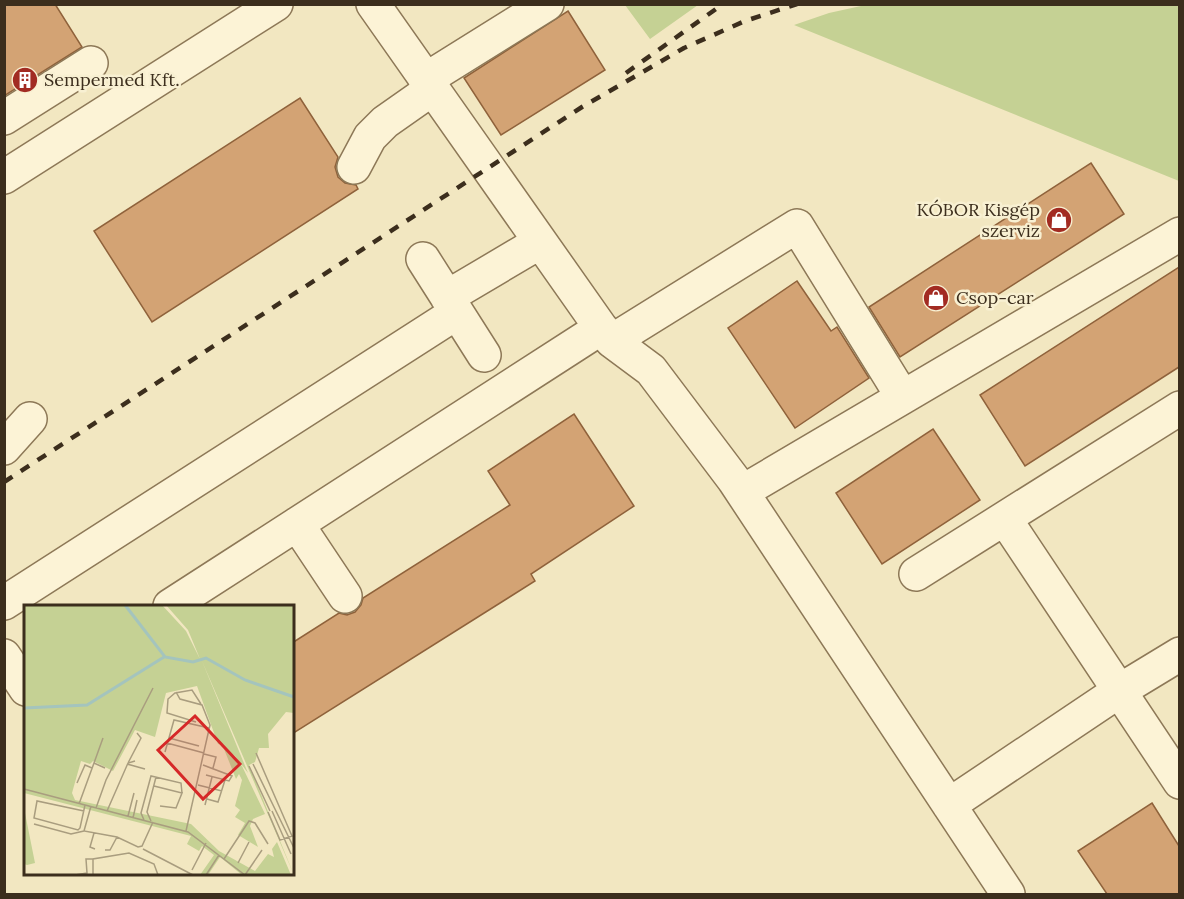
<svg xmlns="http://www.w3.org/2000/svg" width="1184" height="899" font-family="Lora,serif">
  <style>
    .green { fill: #c5d194 }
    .building { fill: #d3a374; stroke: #8f623b; stroke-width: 1.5 }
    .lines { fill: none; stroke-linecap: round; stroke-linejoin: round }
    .minor-casing { stroke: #8d7857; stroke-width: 36 }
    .minor { stroke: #fcf3d6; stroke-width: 33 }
    .rail { stroke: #3c2e1d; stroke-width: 4.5; stroke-dasharray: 10 10; stroke-linecap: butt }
    .labels { text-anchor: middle; stroke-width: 5; stroke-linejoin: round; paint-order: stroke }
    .poi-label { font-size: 18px; fill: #3c2e1d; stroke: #f8f0d2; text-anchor: start }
    .inset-river { fill: none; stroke: #a4c4bd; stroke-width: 3 }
    .inset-road { fill: none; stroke: #a99d7f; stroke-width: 1.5 }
    .view { fill: #d62828; fill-opacity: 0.15; stroke: #d62828; stroke-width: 3 }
    .inset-edge { fill: none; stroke: #3c2e1d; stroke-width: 3 }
  </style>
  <rect width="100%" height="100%" fill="#f2e7c1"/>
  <path class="green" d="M870,4l309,1v176l-385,-156 35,-12z
    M625,5h73l-48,34z"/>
  <path class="building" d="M4,4h51l27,43 -78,49z
    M568,11l37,59 -104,65 -37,-57z
    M300,98l38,59 -3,10 3,10 7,6 11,2 2,4 -206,133 -58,-91z
    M1091,163l33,51 -224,143 -31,-50z
    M1179,267v100l-154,99 -45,-71z
    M797,281l34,50 6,-4 32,51 -74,50 -67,-100z
    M574,414l60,92 -103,68 4,7 -243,153v-91l47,-30 8,2 8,-3 6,-7 2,-7 147,-93 -22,-34z
    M933,429l47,71 -98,64 -46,-71z
    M1152,803l27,43v48h-72l-29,-43z"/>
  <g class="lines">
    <g class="minor-casing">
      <path id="minor" d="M373,4l228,324 11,13 39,29 83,110 274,414
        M425,80l122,-76
        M4,118l87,-55
        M354,167l16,-30 15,-15 47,-33
        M4,177l272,-173
        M423,259l61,96
        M447,297l93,-55
        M612,341l185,-115 105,170
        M4,448l26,-29
        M742,492l438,-258
        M1005,519l175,263
        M297,524l48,72
        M916,574l264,-166
        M4,603l452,-290
        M170,606l431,-278
        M4,656l22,33
        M949,805l170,-114 61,-37"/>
    </g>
    <use href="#minor" class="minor"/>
    <path class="rail" d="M626,73l97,-69
      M4,482l578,-375 102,-59 61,-27 52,-17"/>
  </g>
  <defs>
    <g id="building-disc" transform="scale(1.35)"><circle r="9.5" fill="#a22b22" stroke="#f8f0d2"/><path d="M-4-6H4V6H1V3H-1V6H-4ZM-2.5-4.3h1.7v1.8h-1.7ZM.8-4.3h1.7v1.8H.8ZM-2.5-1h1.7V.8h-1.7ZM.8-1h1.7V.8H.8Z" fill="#fff"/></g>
    <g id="shop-disc" transform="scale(1.35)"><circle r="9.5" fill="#a22b22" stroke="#f8f0d2"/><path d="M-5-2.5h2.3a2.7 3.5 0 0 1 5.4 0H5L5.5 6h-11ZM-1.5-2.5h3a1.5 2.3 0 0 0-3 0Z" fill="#fff"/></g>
  </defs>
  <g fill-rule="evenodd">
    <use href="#building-disc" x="25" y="80"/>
    <use href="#shop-disc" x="1059" y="220"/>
    <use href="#shop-disc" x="936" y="298"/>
  </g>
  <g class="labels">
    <g class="poi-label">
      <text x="44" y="86">Sempermed Kft.</text>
      <text x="1040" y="216" text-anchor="end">KÓBOR Kisgép<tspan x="1040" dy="21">szerviz</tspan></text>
      <text x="956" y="304">Csop-car</text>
    </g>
  </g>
  <g transform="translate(24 605)">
    <rect width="270" height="270" fill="#f2e7c1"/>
    <path d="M0,0h138l24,26 14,28 -12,-29 -22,-25h128v108l-8,-1 -18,22 1,14h-10l-4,14 -6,3 45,110 -92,-214 46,112 -13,-17 -14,-10 4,-1 -7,-1 -21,-58 -31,7 -11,44 -20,-7 -22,41 -20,-10 -3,3 -9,-3 -9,32 3,7 116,24 28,27 36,20 13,-17 6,3 -2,-8 5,-7 14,33h-49l-22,-18 -12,18h-8l14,-20 -12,-9 -3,5 -12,-7 4,-8 -167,-43zM200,144l18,17 23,48 -12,5 -3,7 8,21 -20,-12 7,-12 -10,-6 5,-7 -5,-4 7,-26 -3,-6 -3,5zM0,203l11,55 -8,2 -3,-1z" fill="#c5d194"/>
    <path class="inset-river" d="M101,0l40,52 28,5 13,-4 39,22 49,17M0,103l63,-3 77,-48"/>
    <path class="inset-road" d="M152,87l4,7 22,6 8,20 -24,106M172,117l-29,-9 1,-14 7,-6 17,-3 9,14M145,133l30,8M143,138l37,10M141,147l9,-32 35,8M232,148l36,83 -12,4 -12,-28M180,149l12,3 -3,11M70,158l9,-25M104,158l13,-25 -4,-5M103,159l18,5M229,159l41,84M179,160l29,11 -3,5 -23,-6M225,161l21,45M53,178l8,-18 7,3M174,180l24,6M130,181l28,7 -6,15 -16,-2M0,184l164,43 57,43M183,194l11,3 7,-22M55,199l15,-41 11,5M181,200l7,-28M67,201l-7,25 33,6 21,10 4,-1 11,-24M72,203l10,-28 47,-92M60,206l-47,-10 -3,17 44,12 2,-2 5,-23M83,206l21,-48 7,-2M248,206l19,43M104,211l6,-23M109,213l4,-18M120,215l-3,-7 10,-37 30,7 1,10M127,216l-4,-9 9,-35M10,219l37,10 13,-3M70,228l-4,14 5,2M119,244l50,26M81,245h5l7,-13M200,254l25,-38 6,2 13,21M214,258l11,-21M168,265l14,-27M51,270l12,-2 -1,-14h7M69,270v-16l36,-6 25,11 4,11M182,270l13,-20M221,270l17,-25"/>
    <path class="view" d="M171,111l45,48 -37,35 -45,-49z"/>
    <rect width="270" height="270" class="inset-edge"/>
  </g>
  <rect width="1184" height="899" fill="none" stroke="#3c2e1d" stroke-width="12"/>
</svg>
